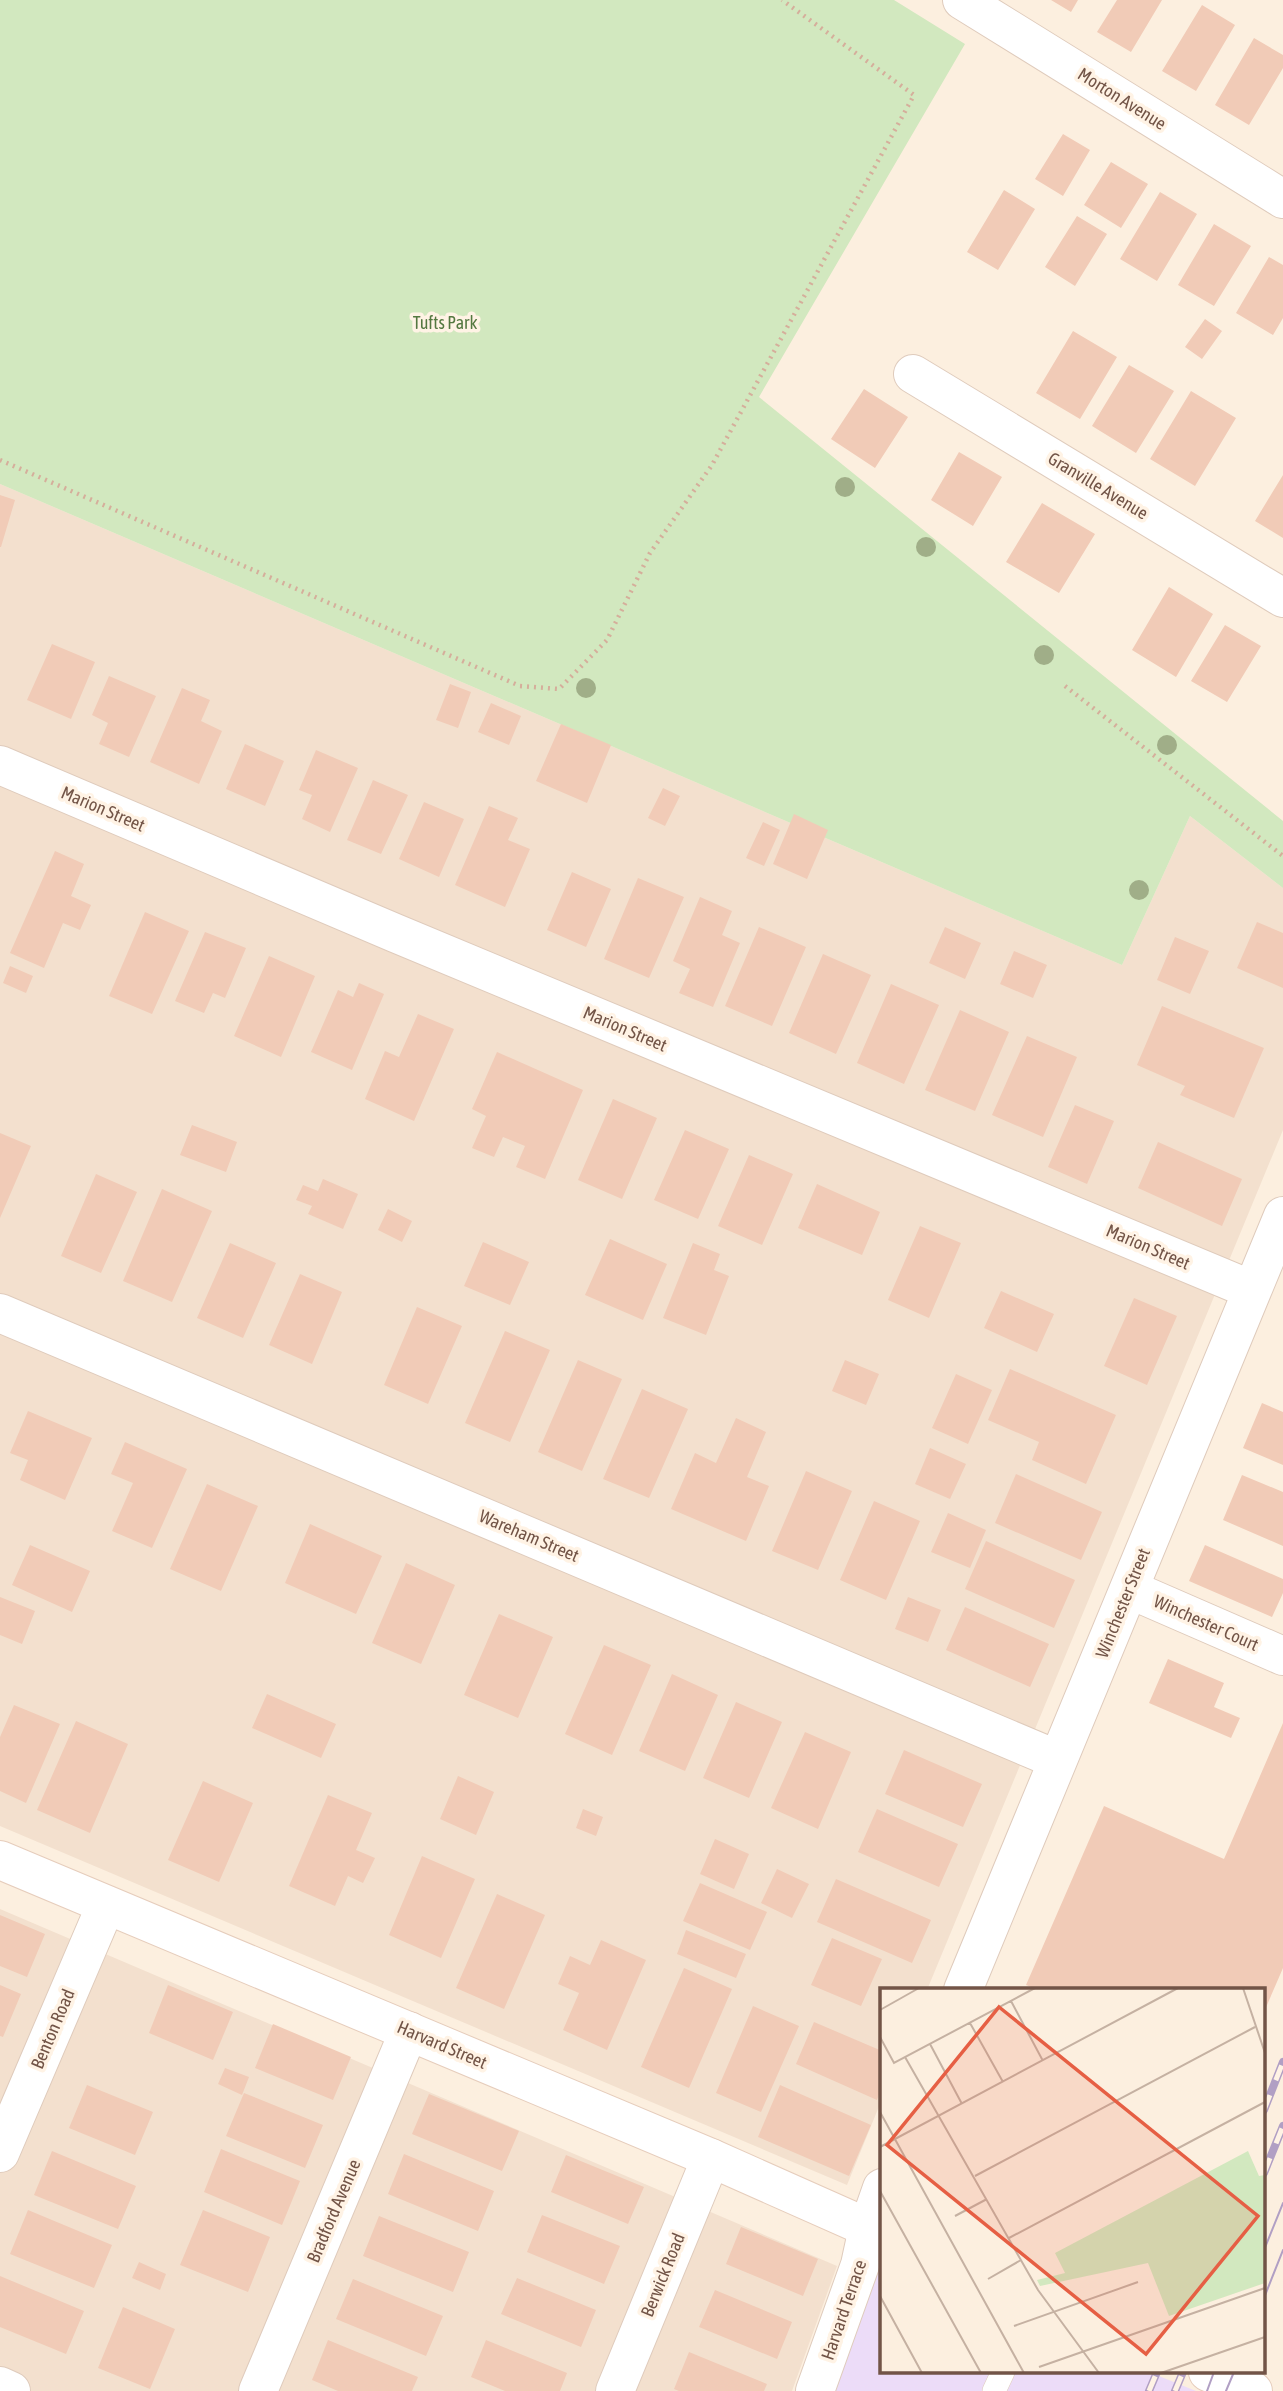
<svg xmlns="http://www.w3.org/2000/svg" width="1283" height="2391" font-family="'Asap Condensed',sans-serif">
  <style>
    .residential { fill: #f3e0ce }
    .education { fill: #ecdcf8 }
    .green { fill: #d2e8bf }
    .building { fill: #f1cbb7 }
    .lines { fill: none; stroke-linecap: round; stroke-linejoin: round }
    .lane-casing { stroke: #dfcbbc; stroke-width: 24 }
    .street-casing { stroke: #dfcbbc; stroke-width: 40 }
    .secondary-casing { stroke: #e6cdbc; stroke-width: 40 }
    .path { stroke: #d5ae9b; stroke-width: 4.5; stroke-dasharray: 2 5; stroke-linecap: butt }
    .lane { stroke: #fff; stroke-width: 23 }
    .street { stroke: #fff; stroke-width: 38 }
    .secondary { stroke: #fff; stroke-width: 38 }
    .tram { stroke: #b19fc4; stroke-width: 2 }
    .rail-casing { stroke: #b19fc4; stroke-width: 8 }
    .rail { stroke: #fff3e5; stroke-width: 5; stroke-dasharray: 16; stroke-linecap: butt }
    .tree { fill: #a0ae88 }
    .labels { text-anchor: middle; stroke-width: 7; stroke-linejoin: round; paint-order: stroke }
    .street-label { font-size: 18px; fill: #725447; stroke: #fff3e5 }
    .park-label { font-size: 18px; fill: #547840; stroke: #fff3e5 }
    .inset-road { fill: none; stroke: #c5b1a2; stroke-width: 2 }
    .view { fill: #e65f44; fill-opacity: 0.15; stroke: #e65f44; stroke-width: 3.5 }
    .inset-edge { fill: none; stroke: #725447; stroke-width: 3.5 }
  </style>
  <rect width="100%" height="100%" fill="#fcefdf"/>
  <path class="residential" d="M0,484l1122,481 68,-149 93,72v242l-356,860h-45v109l-35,86 -847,-359z
    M0,1909l837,357 -45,125h-792z"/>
  <path class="education" d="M882,2257v115h267l47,19h-361z"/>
  <path class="green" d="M0,0h894l71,44 -206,353 524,424v67l-93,-72 -68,149 -1122,-481z"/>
  <path class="building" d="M1051,0h27l-7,12z
    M1117,0h45l-31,52 -34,-20z
    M1202,5l33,20 -39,66 -34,-20z
    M1254,38l29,17v13l-34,57 -34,-20z
    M1063,134l27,16 -27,46 -28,-17z
    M1111,162l37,22 -27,44 -37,-23z
    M1004,190l31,19 -37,61 -31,-18z
    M1160,192l37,22 -40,67 -37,-22z
    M1077,216l30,18 -32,52 -30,-19z
    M1214,224l37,22 -37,60 -36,-21z
    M1269,257l14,8v53l-10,17 -37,-22z
    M1205,319l17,12 -20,28 -17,-12z
    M1073,331l44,26 -37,62 -44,-26z
    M1129,365l45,26 -38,62 -44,-27z
    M864,389l44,28 -33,51 -44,-29z
    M1191,391l45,27 -41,68 -45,-27z
    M959,452l43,25 -29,49 -42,-26z
    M1283,475v63l-28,-17z
    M0,495l15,5 -14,47h-1z
    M1042,503l53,31 -36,59 -53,-31z
    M1169,587l44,27 -37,63 -44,-27z
    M1225,625l36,21 -34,56 -36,-21z
    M52,644l43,18 -24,57 -44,-19z
    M109,676l47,20 -27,61 -30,-13 9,-21 -16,-8z
    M450,684l21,8 -13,36 -22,-8z
    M182,688l28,12 -9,21 21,10 -23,53 -49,-22z
    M491,703l30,13 -12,29 -31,-13z
    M561,724l50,21 -24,58 -51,-22z
    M245,744l39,17 -19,45 -39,-17z
    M316,750l42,18 -28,64 -28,-13 10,-24 -13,-5z
    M373,780l35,15 -27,59 -34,-14z
    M663,788l17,8 -15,30 -17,-8z
    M424,802l40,17 -25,58 -40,-18z
    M489,806l29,12 -10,22 22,9 -25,58 -50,-22z
    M794,814l34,16 -21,49 -34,-15z
    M763,822l17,8 -16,36 -18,-8z
    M55,851l29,13 -13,32 20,9 -11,25 -17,-7 -19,45 -34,-15z
    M572,872l39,17 -25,58 -39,-17z
    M638,878l46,19 -35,81 -45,-19z
    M700,897l32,14 -10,24 18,8 -27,64 -34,-14 11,-24 -17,-8z
    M145,912l44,19 -37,83 -43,-18z
    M1257,922l26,11v55l-46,-20z
    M759,927l47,20 -34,79 -47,-20z
    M945,927l36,16 -16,36 -36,-16z
    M205,932l41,16 -21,50 -12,-5 -9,20 -29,-12z
    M1175,937l34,14 -19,43 -33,-14z
    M1014,951l33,14 -14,33 -33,-14z
    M823,954l48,21 -35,79 -47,-21z
    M269,956l46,20 -34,81 -47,-21z
    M10,966l23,10 -7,17 -23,-10z
    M359,983l25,11 -32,76 -41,-18 27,-62 15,7z
    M891,984l48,21 -35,79 -47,-21z
    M1162,1006l102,42 -30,70 -54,-23 5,-9 -48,-21z
    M960,1010l49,22 -34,79 -50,-21z
    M418,1014l36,15 -40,92 -49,-22 20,-48 14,6z
    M1027,1036l50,21 -34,80 -51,-22z
    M497,1052l86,38 -38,89 -29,-12 9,-21 -22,-9 -9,20 -22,-9 14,-32 -14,-7z
    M613,1099l44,19 -35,81 -44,-19z
    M1075,1105l39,16 -27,63 -39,-17z
    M192,1125l45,17 -11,30 -46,-17z
    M685,1130l44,19 -31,70 -44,-19z
    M0,1133l31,13 -31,72z
    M1158,1142l84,37 -20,47 -84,-38z
    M749,1155l44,19 -31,71 -44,-19z
    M96,1174l41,18 -36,81 -40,-17z
    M323,1179l35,15 -15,35 -35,-15 4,-8 -16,-6 7,-15 15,6z
    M817,1184l63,28 -18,43 -64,-27z
    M162,1189l50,22 -40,91 -49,-21z
    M388,1209l24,12 -10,21 -24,-12z
    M920,1226l41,17 -32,75 -41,-18z
    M610,1239l57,25 -24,56 -58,-25z
    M483,1242l46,20 -19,43 -46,-19z
    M230,1243l46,20 -33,75 -46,-20z
    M693,1243l27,11 -6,16 15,6 -23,59 -43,-17z
    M300,1274l42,18 -30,72 -43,-19z
    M1001,1291l53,23 -17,38 -53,-24z
    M1134,1298l43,18 -30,69 -43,-19z
    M417,1307l45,19 -34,78 -44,-19z
    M505,1331l45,19 -40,92 -45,-19z
    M578,1360l44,19 -40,92 -44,-19z
    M845,1360l34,14 -13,31 -34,-14z
    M1010,1369l106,46 -30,69 -54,-24 7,-18 -51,-22z
    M956,1374l36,16 -24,54 -36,-16z
    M642,1389l46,20 -39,89 -46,-19z
    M1262,1403l21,9v53l-40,-17z
    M28,1411l64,27 -27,62 -45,-20 8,-20 -18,-7z
    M736,1418l30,14 -19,45 22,9 -23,55 -75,-32 24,-56 21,10z
    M125,1442l62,27 -35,79 -40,-17 21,-48 -22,-9z
    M930,1448l36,16 -16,35 -35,-15z
    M806,1471l46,20 -34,79 -46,-19z
    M1016,1474l86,38 -21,48 -86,-37z
    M1242,1475l41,17v54l-60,-26z
    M207,1484l51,22 -37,85 -51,-22z
    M874,1501l46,20 -34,79 -46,-20z
    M948,1513l38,17 -16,38 -39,-16z
    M310,1524l72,32 -26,58 -71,-31z
    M986,1541l89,39 -21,48 -89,-39z
    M30,1545l60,26 -18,41 -60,-27z
    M1205,1545l78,34v14l-11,24 -83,-36z
    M406,1563l49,22 -34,79 -49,-21z
    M0,1597l35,14 -13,33 -22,-9z
    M908,1597l33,13 -13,32 -33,-13z
    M965,1607l84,37 -19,43 -84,-37z
    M499,1614l54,23 -35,81 -54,-23z
    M604,1645l47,20 -39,90 -47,-21z
    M1168,1659l56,24 -10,24 26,11 -9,20 -82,-35z
    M672,1674l46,21 -33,76 -46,-20z
    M267,1694l69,30 -15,34 -69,-30z
    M736,1702l46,20 -33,76 -46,-20z
    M14,1705l46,19 -34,79 -26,-12v-54z
    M76,1721l52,23 -38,89 -53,-23z
    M1283,1723v245l-19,44v-22h-226l-12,-5 78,-179 120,53z
    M805,1732l46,20 -33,77 -47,-21z
    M904,1750l78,34 -19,43 -78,-33z
    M458,1776l36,16 -18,43 -36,-16z
    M203,1781l50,22 -34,79 -51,-22z
    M328,1795l44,18 -16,37 19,8 -12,25 -15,-7 -13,30 -46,-20z
    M583,1809l20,8 -7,19 -20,-8z
    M877,1809l81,35 -19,43 -81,-35z
    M715,1839l34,15 -15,35 -34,-15z
    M422,1856l53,23 -34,79 -52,-23z
    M777,1869l32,15 -17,34 -31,-15z
    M836,1879l95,41 -19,43 -95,-41z
    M700,1883l67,29 -17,38 -67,-29z
    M497,1894l48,21 -41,94 -48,-21z
    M0,1915l45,19 -18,43 -27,-11z
    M686,1930l60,24 -10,24 -59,-24z
    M832,1938l50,21 -21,47 -50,-21z
    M601,1940l45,20 -39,90 -44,-20 16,-37 -21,-9 12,-28 20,9z
    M684,1968l48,21 -43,99 -48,-21z
    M0,1985l21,9 -18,43 -3,-1z
    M168,1985l65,27 -20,48 -64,-27z
    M753,2006l46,20 -38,86 -45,-19z
    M814,2022l68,29v36l-5,13 -81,-36z
    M273,2024l78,33 -18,43 -78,-32z
    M225,2068l24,9 -7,18 -24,-11z
    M87,2085l66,27 -18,43 -66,-27z
    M780,2085l91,40 -22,51 -91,-39z
    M244,2093l79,32 -18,43 -79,-32z
    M429,2094l90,37 -17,40 -90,-37z
    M221,2149l79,32 -18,44 -78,-33z
    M52,2151l84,35 -18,43 -84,-34z
    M404,2154l90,37 -16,40 -90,-37z
    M566,2155l78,32 -16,37 -77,-32z
    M28,2210l84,35 -18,43 -84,-34z
    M203,2210l67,27 -22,55 -68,-27z
    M542,2215l78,31 -16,38 -77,-32z
    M379,2216l90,36 -16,40 -90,-36z
    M741,2227l77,32 -15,37 -77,-32z
    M139,2262l27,12 -6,16 -28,-12z
    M0,2276l84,35 -18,43 -66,-27z
    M517,2278l79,32 -15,37 -80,-33z
    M353,2279l90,37 -17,40 -90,-37z
    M715,2290l77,32 -15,37 -78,-32z
    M123,2307l52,22 -25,60 -52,-21z
    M328,2340l90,37 -6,14h-74l-26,-11z
    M486,2340l81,33 -7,18h-55l-34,-14z
    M689,2352l78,32 -3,7h-85l-5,-2z"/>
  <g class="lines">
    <g class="lane-casing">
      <path id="lane" d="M994,2391l9,-19"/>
    </g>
    <g class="street-casing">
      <path id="street" d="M962,0l321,199
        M913,374l370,224
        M0,765l395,168 857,357
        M0,1313l1058,447
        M1129,1589l154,67
        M963,1990l320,-774
        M0,2153l106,-248
        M0,2386l11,5
        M258,2391l151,-360
        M615,2391l96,-233
        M815,2391l45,-126 8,-37 14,-40"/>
    </g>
    <g class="secondary-casing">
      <path id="secondary" d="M0,1860l711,298 171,76
        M1208,2372l45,19"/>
    </g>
    <path class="path" d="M0,460l520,226 39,3 48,-49 43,-87 62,-88 202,-370 -132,-95
      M1065,686l218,170"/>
    <use href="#lane" class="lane"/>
    <use href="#street" class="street"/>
    <use href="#secondary" class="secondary"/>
    <path class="tram" d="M1264,2250l19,-47
      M1264,2298l19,-48
      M1207,2391l7,-19
      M1226,2391l8,-19"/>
    <g class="rail-casing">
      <path id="rail" d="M1264,2110l19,-48
        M1264,2173l19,-47
        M1149,2391l8,-19
        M1175,2391l8,-19"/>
    </g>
    <use href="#rail" class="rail"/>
  </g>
  <g class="tree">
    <circle cx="845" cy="487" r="10"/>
    <circle cx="926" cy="547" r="10"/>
    <circle cx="1044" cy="655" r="10"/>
    <circle cx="586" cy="688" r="10"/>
    <circle cx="1167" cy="745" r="10"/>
    <circle cx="1139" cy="890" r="10"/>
  </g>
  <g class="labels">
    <g class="street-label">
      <text transform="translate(1122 99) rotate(32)" y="6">Morton Avenue</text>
      <text transform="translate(1098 486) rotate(31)" y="6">Granville Avenue</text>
      <text transform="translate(103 809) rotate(23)" y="6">Marion Street</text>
      <text transform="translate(625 1029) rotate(23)" y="6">Marion Street</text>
      <text transform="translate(1148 1247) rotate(23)" y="6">Marion Street</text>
      <text transform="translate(529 1536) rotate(23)" y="6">Wareham Street</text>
      <text transform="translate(1123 1603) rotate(-68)" y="6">Winchester Street</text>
      <text transform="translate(1206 1623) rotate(24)" y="6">Winchester Court</text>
      <text transform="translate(53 2029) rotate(-67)" y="6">Benton Road</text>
      <text transform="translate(442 2045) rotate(23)" y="6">Harvard Street</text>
      <text transform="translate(334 2211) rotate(-67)" y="6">Bradford Avenue</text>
      <text transform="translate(663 2275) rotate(-68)" y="6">Berwick Road</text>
      <text transform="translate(844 2310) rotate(-71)" y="6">Harvard Terrace</text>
    </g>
    <g class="park-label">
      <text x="445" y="329">Tufts Park</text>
    </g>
  </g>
  <g transform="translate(880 1988)">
    <rect width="385" height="385" fill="#fcefdf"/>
    <path d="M368,163l11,25 6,-1v108l-96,33 -21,-53 -108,23 -3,-6 28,-7 -10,-20z" fill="#d2e8bf"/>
    <path class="inset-road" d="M363,0l22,65M131,13l32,60M0,22l39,-22M90,35l33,59M0,49l14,26 141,-75M50,56l32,60M25,69l133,233 61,83M0,124l144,261M0,159l298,-159M95,188l280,-149M0,203l101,182M75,228l32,-17M129,250l256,-136M108,291l33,-19M0,308l42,77M134,338l124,-44M159,379l226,-79M281,385l104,-36"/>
    <path class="view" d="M119,19l259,209 -112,138 -259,-209z"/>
    <rect width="385" height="385" class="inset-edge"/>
  </g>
</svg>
